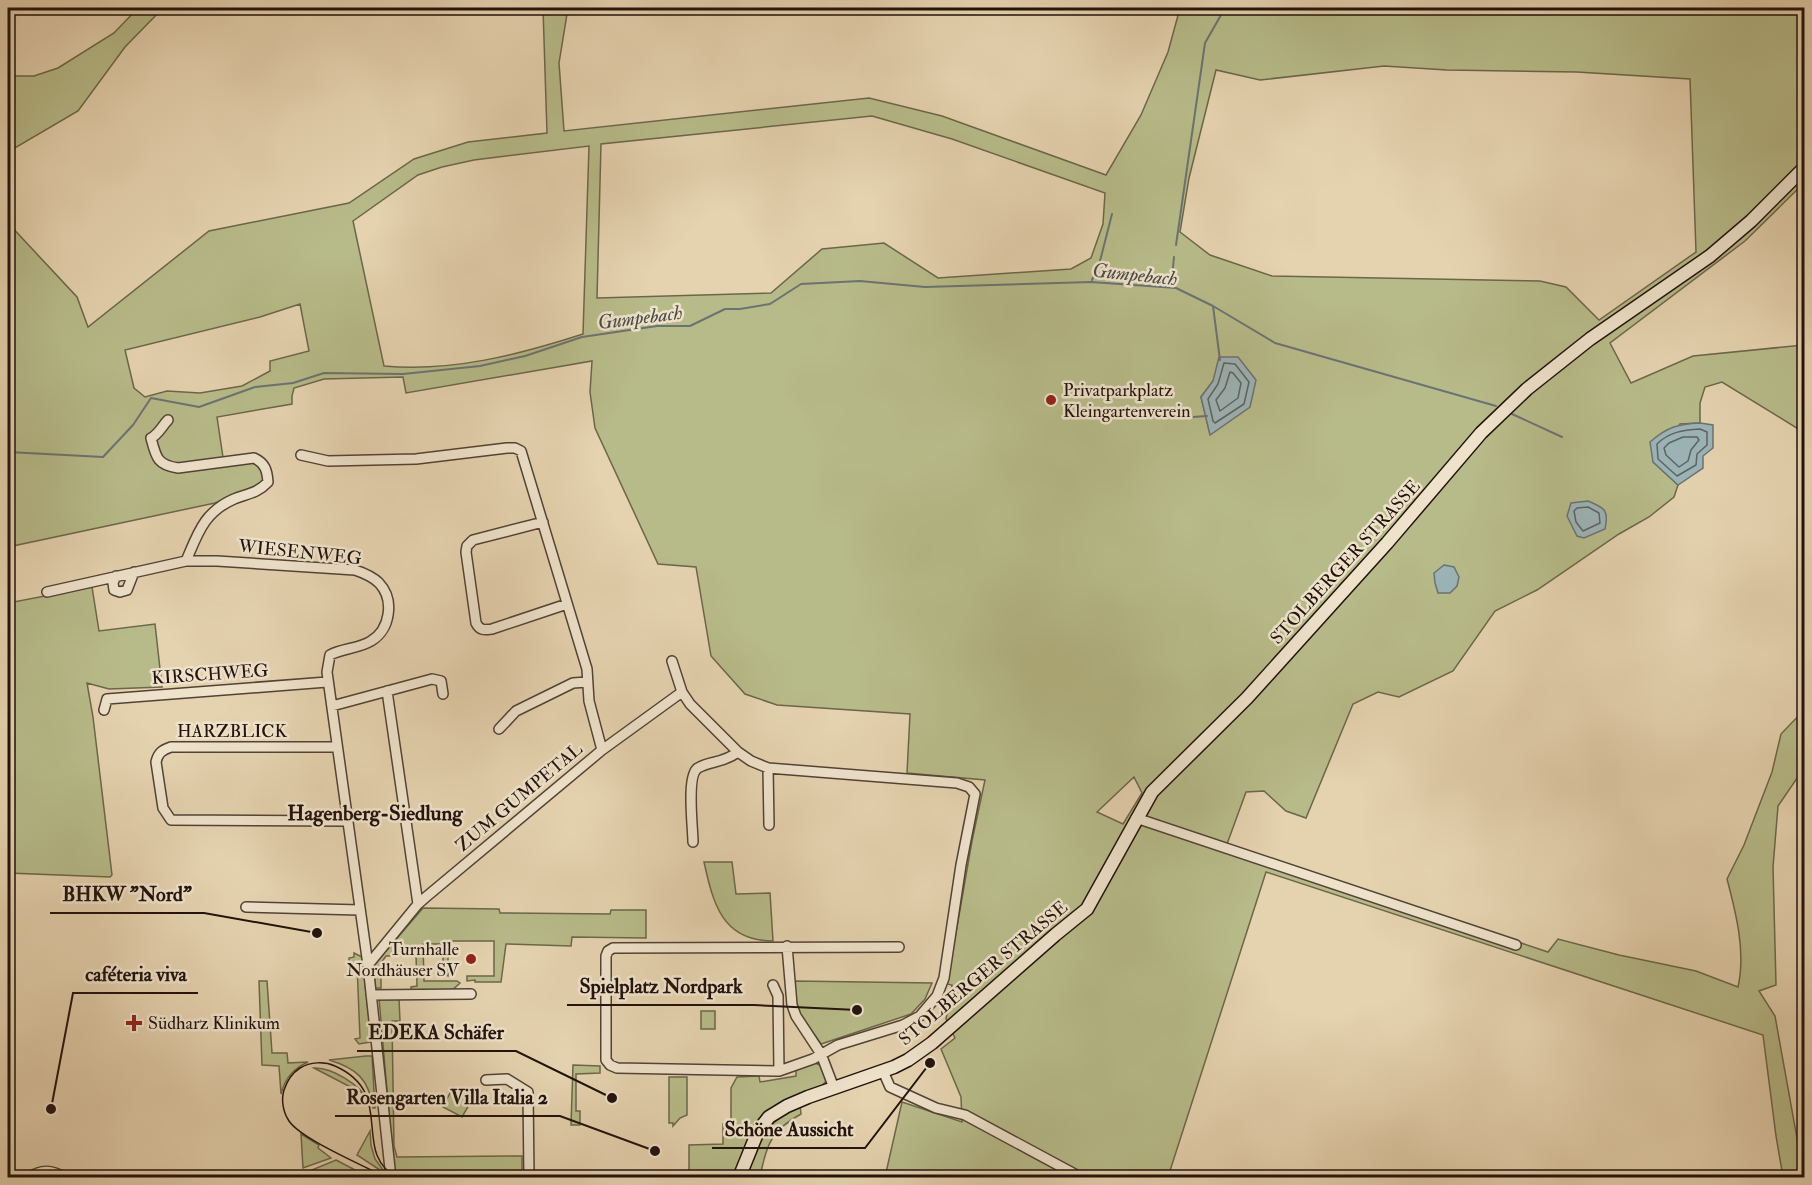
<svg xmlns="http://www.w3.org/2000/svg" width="1812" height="1185" font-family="'IM FELL Double Pica',serif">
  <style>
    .green { fill: #b7bb89; stroke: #6c664a; stroke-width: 1.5; fill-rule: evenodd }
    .water { fill: #9cb4b7; stroke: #6b7373; stroke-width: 1.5 }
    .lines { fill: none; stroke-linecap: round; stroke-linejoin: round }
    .shore { stroke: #5e6362; stroke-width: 1.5 }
    .stream { stroke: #6b7373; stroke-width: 2 }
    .street-casing { stroke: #524235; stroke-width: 12 }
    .secondary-casing { stroke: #21120c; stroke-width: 15 }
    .street { stroke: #eee2cb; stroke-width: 9 }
    .secondary { stroke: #eee2cb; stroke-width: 12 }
    .tram { stroke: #21120c; stroke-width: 1.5 }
    .poi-dot { fill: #8f2418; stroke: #eee2cb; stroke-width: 2 }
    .labels { text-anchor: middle; stroke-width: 5; stroke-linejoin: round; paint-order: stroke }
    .poi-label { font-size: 18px; fill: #21120c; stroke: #eee2cb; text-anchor: start }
    .street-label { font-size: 18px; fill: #21120c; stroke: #eee2cb }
    .water-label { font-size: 20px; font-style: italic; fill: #4c4b48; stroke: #eee2cb }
    .quarter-label { font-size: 21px; font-weight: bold; fill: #21120c; stroke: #eee2cb }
    .leader { fill: none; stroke: #21120c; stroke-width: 2 }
    .callout-dot { fill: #21120c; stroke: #eee2cb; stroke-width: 2 }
    .callout-label { font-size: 20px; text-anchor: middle; font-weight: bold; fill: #21120c; stroke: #eee2cb; stroke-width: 5; stroke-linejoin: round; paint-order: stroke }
  </style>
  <rect width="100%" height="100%" fill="#e5d2af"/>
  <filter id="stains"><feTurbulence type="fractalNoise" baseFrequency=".00333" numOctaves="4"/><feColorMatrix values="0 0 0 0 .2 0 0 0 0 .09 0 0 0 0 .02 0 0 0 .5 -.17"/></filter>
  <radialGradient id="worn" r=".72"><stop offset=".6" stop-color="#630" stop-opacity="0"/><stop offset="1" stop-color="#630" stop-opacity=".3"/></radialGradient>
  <path class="green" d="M138,8h25l-38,39 -47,64 -70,41v-92l5,16h21l24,-8 56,-35z
    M543,8h25l-9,55 5,68 305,-33 73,18 164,59 35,-60 27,-63 12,-44h624v175l-59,58 -135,102 21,40 62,-27 111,-11v103l-4,-18 -78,-48 -17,5 -5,16v20l-20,1 -27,38 25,23 -4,12 -25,20 -30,17 -82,56 -42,21 -42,60 -54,26 -21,-5 -25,12 -47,114 -20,-7 -22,-20 -18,1 -19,52 321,108 10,-13 61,16 77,16 42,16c8,-35 -2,-74 -11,-108l17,-34 28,-73 9,-38 23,-24v58l-26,38 -5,61 3,118 -17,6 16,25 29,161h-21l-7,-41 -13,-101 -497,-163 -98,305h-283l17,-75 60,20 -1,-25 -20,-48 14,-11 -9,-19 6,-34 -5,-1 25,-143 13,-61 -78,-7 3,-59 -133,-9 -32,-11 -34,-38 -15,-89 -38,-3 -63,-136 -5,-36 2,-31 -186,32 -3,-16 -79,2 -30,9 -2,8v8l-75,13 7,47c18,-1 38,-8 41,16l-8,8 -42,15 -207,44v-324l69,74 11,30 121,-96 140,-28 65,-44 54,-17 79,-9zM1384,66l63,4 130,2 113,7 6,173 -97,68 -33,-33 -26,-6 -268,-5 -62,-21 -30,-23 9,-54 27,-108 44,10zM872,116l80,23 153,54 -2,31 -12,34 -20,11 -133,9 -54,-35 -62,6 -51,44 -174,5 4,-154zM589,146l-6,188c-65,21 -131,38 -199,32l-31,-145 65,-46 24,-8 32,-7zM300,304l9,47 -39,10v10l-28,15 -42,7 -33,-2 -22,6 -11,-9 -9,-38 135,-33zM1213,381l-3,53 -9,-37zM1134,777l8,16 -19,31 -26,-12z
    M92,587l7,44 56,-7 7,63 -53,2 -22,-6 6,34 19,158 -2,2 -102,-4v-270z
    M704,862h28l4,32 34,-1 3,48c-51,0 -60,-38 -69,-79z
    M423,908l76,1 1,4 110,1 1,-4h35v28l-74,-1 -1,9 -65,-2 -5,38h-26v-2l-8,1v-5h27v-35h-46v35l-5,-2v-30h-20l1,37h33l3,2 -9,8h-40v-4l6,-1 -1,-31 -30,1 -5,7v25h-6l-1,-23z
    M354,953l8,4 9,80 -1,5 -11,2 -4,-5 5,-1 -3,-73h-8v-7l5,-1z
    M259,981h8l5,72h15l1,10 20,-1c-15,7 -23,16 -27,32l-2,-28 -17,-1z
    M794,981l138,2 -7,16 -14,15 -90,30 -25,-36z
    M379,998h20l1,23h-8l2,125 3,11 125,-1v13l-3,8h-113l-12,-5z
    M701,1011h14v18h-14z
    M366,1056h6l3,52h-2c-4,-29 -17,-40 -44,-48z
    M815,1063l7,3 4,9v6l-5,6 -27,10 -48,50 -13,30 -44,1v-33l34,-1v-20h8v-36l6,-11 22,-1 1,6 36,-6v-8z
    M573,1065l27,1v7l-24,1v37h4v14h-9z
    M314,1068c17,-1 47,17 54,33l-6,-8z
    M669,1077h18v38l-7,3 -7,8v-3h-4z
    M453,1087l20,11 -11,19 -19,-10z
    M800,1105l1,9c-30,16 -35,32 -41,63l-15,1c15,-37 17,-54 55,-73z
    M370,1131l1,14 4,14 11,15 -29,-19z
    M301,1134l18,11 -1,3 13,10 -28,10z
    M336,1160l25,13 1,3 -55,-2v-2z"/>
  <path class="water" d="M1219,357h19l18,23 -6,27 -40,28 -9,-38 12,-16z
    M1700,423l13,2v23l-10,8v12l-25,17 -25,-23 -3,-20c17,-15 28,-18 50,-19z
    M1588,501c17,7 21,9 17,28l-21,9 -7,-2 -10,-20 4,-13z
    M1444,565l10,2 5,10 -2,9 -7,7h-12l-3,-10 -1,-10z"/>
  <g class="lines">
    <path class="shore" d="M1224,363l11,1 14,18 -5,22 -29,19 -2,-2 -5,-22 10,-15z
      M1230,372l3,1 8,10 -3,15 -18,13 -4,-11 9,-12z
      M1700,429l7,3v13l-10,9 -1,11 -19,11 -19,-17 -1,-15c12,-12 26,-14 43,-15z
      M1683,437h14l2,3 -8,10 -3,11 -9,6 -13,-12 -2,-7 5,-5z
      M1588,507l11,6 1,10 -17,8 -7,-9 -2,-11 3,-3z"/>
    <path class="stream" d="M1176,245l29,-202 20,-35
      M1092,280l8,-19 12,-47
      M1171,287l3,-30
      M1213,306l7,54
      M1512,414l50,23
      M1167,416l20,1
      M1193,417l14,-1
      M8,452l95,5 30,-32 18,-27 48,9 56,-20 38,-4 31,-10 79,1 77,-8 45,-10 57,-19 75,-11h33l35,-17h15l30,-5 31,-20 59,-3 65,6 166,-5 85,6 37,18 62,37 221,63
      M1801,1174l1,4"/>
    <g class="street-casing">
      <path id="street" d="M168,420c-6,6 -9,14 -17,18 5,19 6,27 27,30l76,-10c11,5 13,12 14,24 -10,11 -21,12 -34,17 -30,13 -36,34 -48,62
        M301,455l27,6 88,-2 91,-11h8l6,3 66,218 2,32 13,49
        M543,522l-70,18 -6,6 -1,6 10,71c4,8 9,7 16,6l75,-25
        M116,576l-3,7 1,7 6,2 7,-2 7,-18
        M47,592l139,-31h31l138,9c9,3 17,6 24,13 16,17 11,47 -8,58 -13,8 -28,7 -41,14l-3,17 41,293 23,213
        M672,661l10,31 8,12 48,48 13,9 17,7 189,15 12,4 6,7 -14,71 -17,113 -7,18 -17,20 -17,9 -65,20 -25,14 -34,12 -162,-3 -7,-3 -4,-5v-104l2,-5 5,-3 286,-1
        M387,691l31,213
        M332,706l100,-27 9,2 2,13
        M104,710l3,-11 220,-17
        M499,729l17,-18 57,-28 14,-1
        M337,747h-166c-9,3 -13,6 -15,15l7,46 8,12 176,1
        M768,768l1,57
        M1136,818l380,127
        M693,842c0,-14 -7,-67 5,-74 13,-8 24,-4 40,-16
        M246,907l114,3
        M787,946l5,59 4,11 25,38 13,34
        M368,965l50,-61 8,-7 176,-147 80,-58
        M773,985l5,11 1,75
        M371,995l100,-1
        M883,1071l7,16 46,21 29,7 117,63
        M486,1080l21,-1 21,13 1,86
        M28,1178c13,-9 24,-9 37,0"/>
    </g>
    <g class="secondary-casing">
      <path id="secondary" d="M739,1178l19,-47 11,-14 18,-11 21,-9 86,-30 14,-7 24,-17 123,-108 32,-26 65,-117 95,-94 140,-155 94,-110 46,-44 63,-50 120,-83 41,-35 53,-53"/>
    </g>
    <use href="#street" class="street"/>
    <use href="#secondary" class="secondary"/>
    <path class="tram" d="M387,1178c-22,-12 -85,-38 -98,-57 -6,-9 -8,-21 -5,-31 3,-9 8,-17 16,-22 10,-6 24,-7 35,-2 63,28 14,86 63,112"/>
  </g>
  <g class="poi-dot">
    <circle cx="1051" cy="400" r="6"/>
    <circle cx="471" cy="959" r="6"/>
    <path d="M131 1014h6v6h6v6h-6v6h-6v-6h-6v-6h6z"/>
  </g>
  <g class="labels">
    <g class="poi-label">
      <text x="1063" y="396">Privatparkplatz<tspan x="1063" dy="21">Kleingartenverein</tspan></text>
      <text x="459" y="955" text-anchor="end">Turnhalle<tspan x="459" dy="21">Nordhäuser SV</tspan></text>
      <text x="148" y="1029">Südharz Klinikum</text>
    </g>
    <g class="street-label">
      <text transform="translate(300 552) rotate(6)" y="6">WIESENWEG</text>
      <text transform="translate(1345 562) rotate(-48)" y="6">STOLBERGER STRASSE</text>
      <text transform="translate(210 674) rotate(-4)" y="6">KIRSCHWEG</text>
      <text x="232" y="737">HARZBLICK</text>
      <text transform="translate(519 797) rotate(-40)" y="6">ZUM GUMPETAL</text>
      <text transform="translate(983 973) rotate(-40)" y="6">STOLBERGER STRASSE</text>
    </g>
    <g class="water-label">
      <text transform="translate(1135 274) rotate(6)" y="7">Gumpebach</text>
      <text transform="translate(640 317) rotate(-7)" y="7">Gumpebach</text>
    </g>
    <g class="quarter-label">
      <text x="375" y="820">Hagenberg-Siedlung</text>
    </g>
  </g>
  <path class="leader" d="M317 933L204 913H50M51 1109L73 993H198M857 1010L754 1005H567M612 1098L516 1051H357M655 1151L560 1116H335M930 1063L865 1148H712"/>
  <g class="callout-dot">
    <circle cx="317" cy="933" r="6"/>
    <circle cx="51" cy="1109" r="6"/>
    <circle cx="857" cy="1010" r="6"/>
    <circle cx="612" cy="1098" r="6"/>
    <circle cx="655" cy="1151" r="6"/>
    <circle cx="930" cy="1063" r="6"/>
  </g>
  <g class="callout-label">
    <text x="127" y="901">BHKW "Nord"</text>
    <text x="136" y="981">caféteria viva</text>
    <text x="661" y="993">Spielplatz Nordpark</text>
    <text x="436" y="1039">EDEKA Schäfer</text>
    <text x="447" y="1104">Rosengarten Villa Italia 2</text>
    <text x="789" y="1136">Schöne Aussicht</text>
  </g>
  <rect width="1812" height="1185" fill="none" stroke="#e5d2af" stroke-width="30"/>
  <rect x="9" y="9" width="1794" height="1167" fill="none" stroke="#21120c" stroke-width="3"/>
  <rect x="15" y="15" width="1782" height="1155" fill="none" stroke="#21120c" stroke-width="1.5"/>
  <rect width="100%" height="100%" filter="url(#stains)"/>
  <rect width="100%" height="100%" fill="url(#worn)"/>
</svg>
